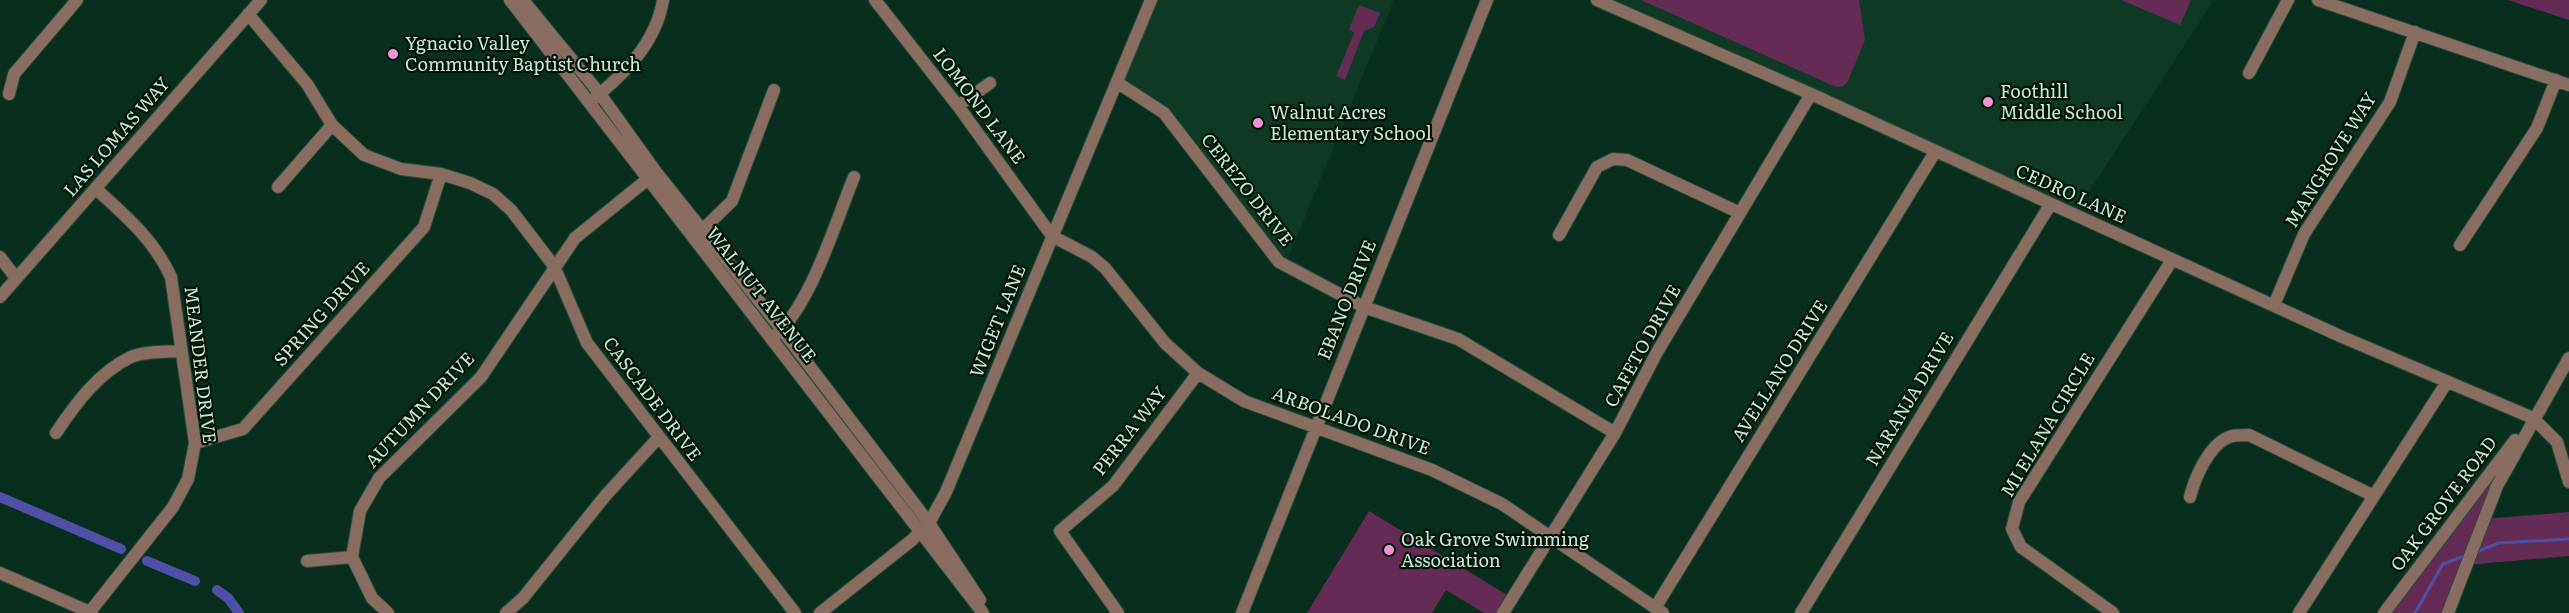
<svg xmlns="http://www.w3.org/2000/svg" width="2569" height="613" font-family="Literata,serif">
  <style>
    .built { fill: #0e3925 }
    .green { fill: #642c54 }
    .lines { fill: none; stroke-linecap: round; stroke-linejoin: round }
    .stream { stroke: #4e4fa5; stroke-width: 3 }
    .canal { stroke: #4e4fa5; stroke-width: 10 }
    .minor-casing { stroke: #274c3a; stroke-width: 14 }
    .tertiary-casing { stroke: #274c3a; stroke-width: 14 }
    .minor { stroke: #896c62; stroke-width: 12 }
    .tertiary { stroke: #896c62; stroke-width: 12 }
    .poi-dot { fill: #f391d5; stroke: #001508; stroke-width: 2 }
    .labels { text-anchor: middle; stroke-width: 4.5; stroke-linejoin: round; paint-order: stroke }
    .poi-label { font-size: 18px; fill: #c8e9d5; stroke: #001508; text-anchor: start }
    .street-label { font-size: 18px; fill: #c8e9d5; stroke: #001508 }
  </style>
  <rect width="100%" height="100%" fill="#082e1d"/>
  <path class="built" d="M1151,0h243l-109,266 -121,-153 -46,-30z
    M1597,0h617l-140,215z"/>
  <path class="green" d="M1641,0h218l6,40 -17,41 -5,5 -7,1z
    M2121,0h70l-11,25z
    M2508,0h61v20z
    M1359,5l21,8 -6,14 -10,4 -19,49 -9,-4 18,-43 -5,-4z
    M2533,418l-49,101 85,-7v44l-103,9 -18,48h-64z
    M1369,511l143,87 -9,15h-19l-38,-23 -14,23h-125z"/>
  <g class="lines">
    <path class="stream" d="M2476,552l23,-9 70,-4
      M2415,613l28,-49 24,-9"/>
    <path class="canal" d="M0,497l121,52
      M147,561l48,20
      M217,590l11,8 11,15"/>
    <g class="minor-casing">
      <path id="minor" d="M875,0l83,106 94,130 40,21 13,11 60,75 33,30 46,28 188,69 70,34 161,109
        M1597,0l214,94 529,242 193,82 24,24 12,40
        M2318,0l251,85
        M248,14l59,70 25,41 32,30 37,14 40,5 29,9 23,11 18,16 43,56 33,77 208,270
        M2249,73l39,-73
        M1118,83l46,30 115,149 85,45 94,32 157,94
        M9,94l5,-20 63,-74
        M590,102c33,-27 66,-58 73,-102
        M958,106l32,-23
        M278,187l54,-62
        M1559,235l38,-68 16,-8 14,1 113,53
        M695,237l37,-36 42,-111
        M2460,245l77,-117 19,-48
        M0,257l16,21
        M0,297l261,-297
        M2274,305l30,-71 86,-132 25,-70
        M772,338c38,-29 63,-115 82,-161
        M56,433c19,-29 43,-61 75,-76 13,-6 35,-5 50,-6
        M195,443l48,-14 181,-202 17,-53
        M2190,497c5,-20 19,-52 39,-60 5,-2 14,-2 20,-2l125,61
        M307,561l45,-4
        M0,573l92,40
        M1655,608l280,-456
        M89,613l84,-106 15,-28 7,-36 -24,-166c-17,-37 -45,-61 -75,-88
        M388,613l-16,-15 -20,-41 8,-46 19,-33 102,-101 94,-139 79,-64
        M506,613l17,-15 83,-103 53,-58
        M820,613l92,-73 17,-17 17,-31 205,-492
        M1118,613l-58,-82 53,-45 85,-113
        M1242,613l245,-613
        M1503,613l112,-180 41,-79 155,-260
        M1801,613l249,-408
        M2113,613l-92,-66 -9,-18 7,-27 153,-242
        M2299,613l148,-231"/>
    </g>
    <g class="tertiary-casing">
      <path id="tertiary" d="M510,0l473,613
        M523,0l77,94 56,78 126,158 147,193 51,77
        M2384,613l131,-173
        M2448,613l49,-127 72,-128"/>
    </g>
    <use href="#minor" class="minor"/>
    <use href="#tertiary" class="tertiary"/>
  </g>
  <g class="poi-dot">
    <circle cx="393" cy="54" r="6"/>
    <circle cx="1988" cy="102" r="6"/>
    <circle cx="1258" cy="123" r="6"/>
    <circle cx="1389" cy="550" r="6"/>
  </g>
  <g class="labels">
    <g class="poi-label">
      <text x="405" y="50">Ygnacio Valley<tspan x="405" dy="21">Community Baptist Church</tspan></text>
      <text x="2000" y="98">Foothill<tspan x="2000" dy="21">Middle School</tspan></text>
      <text x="1270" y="119">Walnut Acres<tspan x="1270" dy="21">Elementary School</tspan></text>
      <text x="1401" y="546">Oak Grove Swimming<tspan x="1401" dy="21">Association</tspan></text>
    </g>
    <g class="street-label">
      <text transform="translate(979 106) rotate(53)" y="6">LOMOND LANE</text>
      <text transform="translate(117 137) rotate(-49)" y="6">LAS LOMAS WAY</text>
      <text transform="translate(2331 160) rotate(-58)" y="6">MANGROVE WAY</text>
      <text transform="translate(1247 190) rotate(52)" y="6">CEREZO DRIVE</text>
      <text transform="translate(2071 194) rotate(24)" y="6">CEDRO LANE</text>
      <text transform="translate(761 295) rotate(52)" y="6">WALNUT AVENUE</text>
      <text transform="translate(1347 300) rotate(-68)" y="6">EBANO DRIVE</text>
      <text transform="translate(322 314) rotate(-48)" y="6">SPRING DRIVE</text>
      <text transform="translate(998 321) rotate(-68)" y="6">WIGET LANE</text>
      <text transform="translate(1643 346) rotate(-61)" y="6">CAFETO DRIVE</text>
      <text transform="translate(200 365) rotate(83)" y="6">MEANDER DRIVE</text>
      <text transform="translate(1780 371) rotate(-58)" y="6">AVELLANO DRIVE</text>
      <text transform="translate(652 399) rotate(53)" y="6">CASCADE DRIVE</text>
      <text transform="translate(1910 399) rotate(-59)" y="6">NARANJA DRIVE</text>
      <text transform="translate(420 410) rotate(-47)" y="6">AUTUMN DRIVE</text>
      <text transform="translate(1351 421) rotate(20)" y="6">ARBOLADO DRIVE</text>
      <text transform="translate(2048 425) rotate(-59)" y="6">MI ELANA CIRCLE</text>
      <text transform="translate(1130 431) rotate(-52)" y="6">PERRA WAY</text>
      <text transform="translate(2444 504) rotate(-53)" y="6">OAK GROVE ROAD</text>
    </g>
  </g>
</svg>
